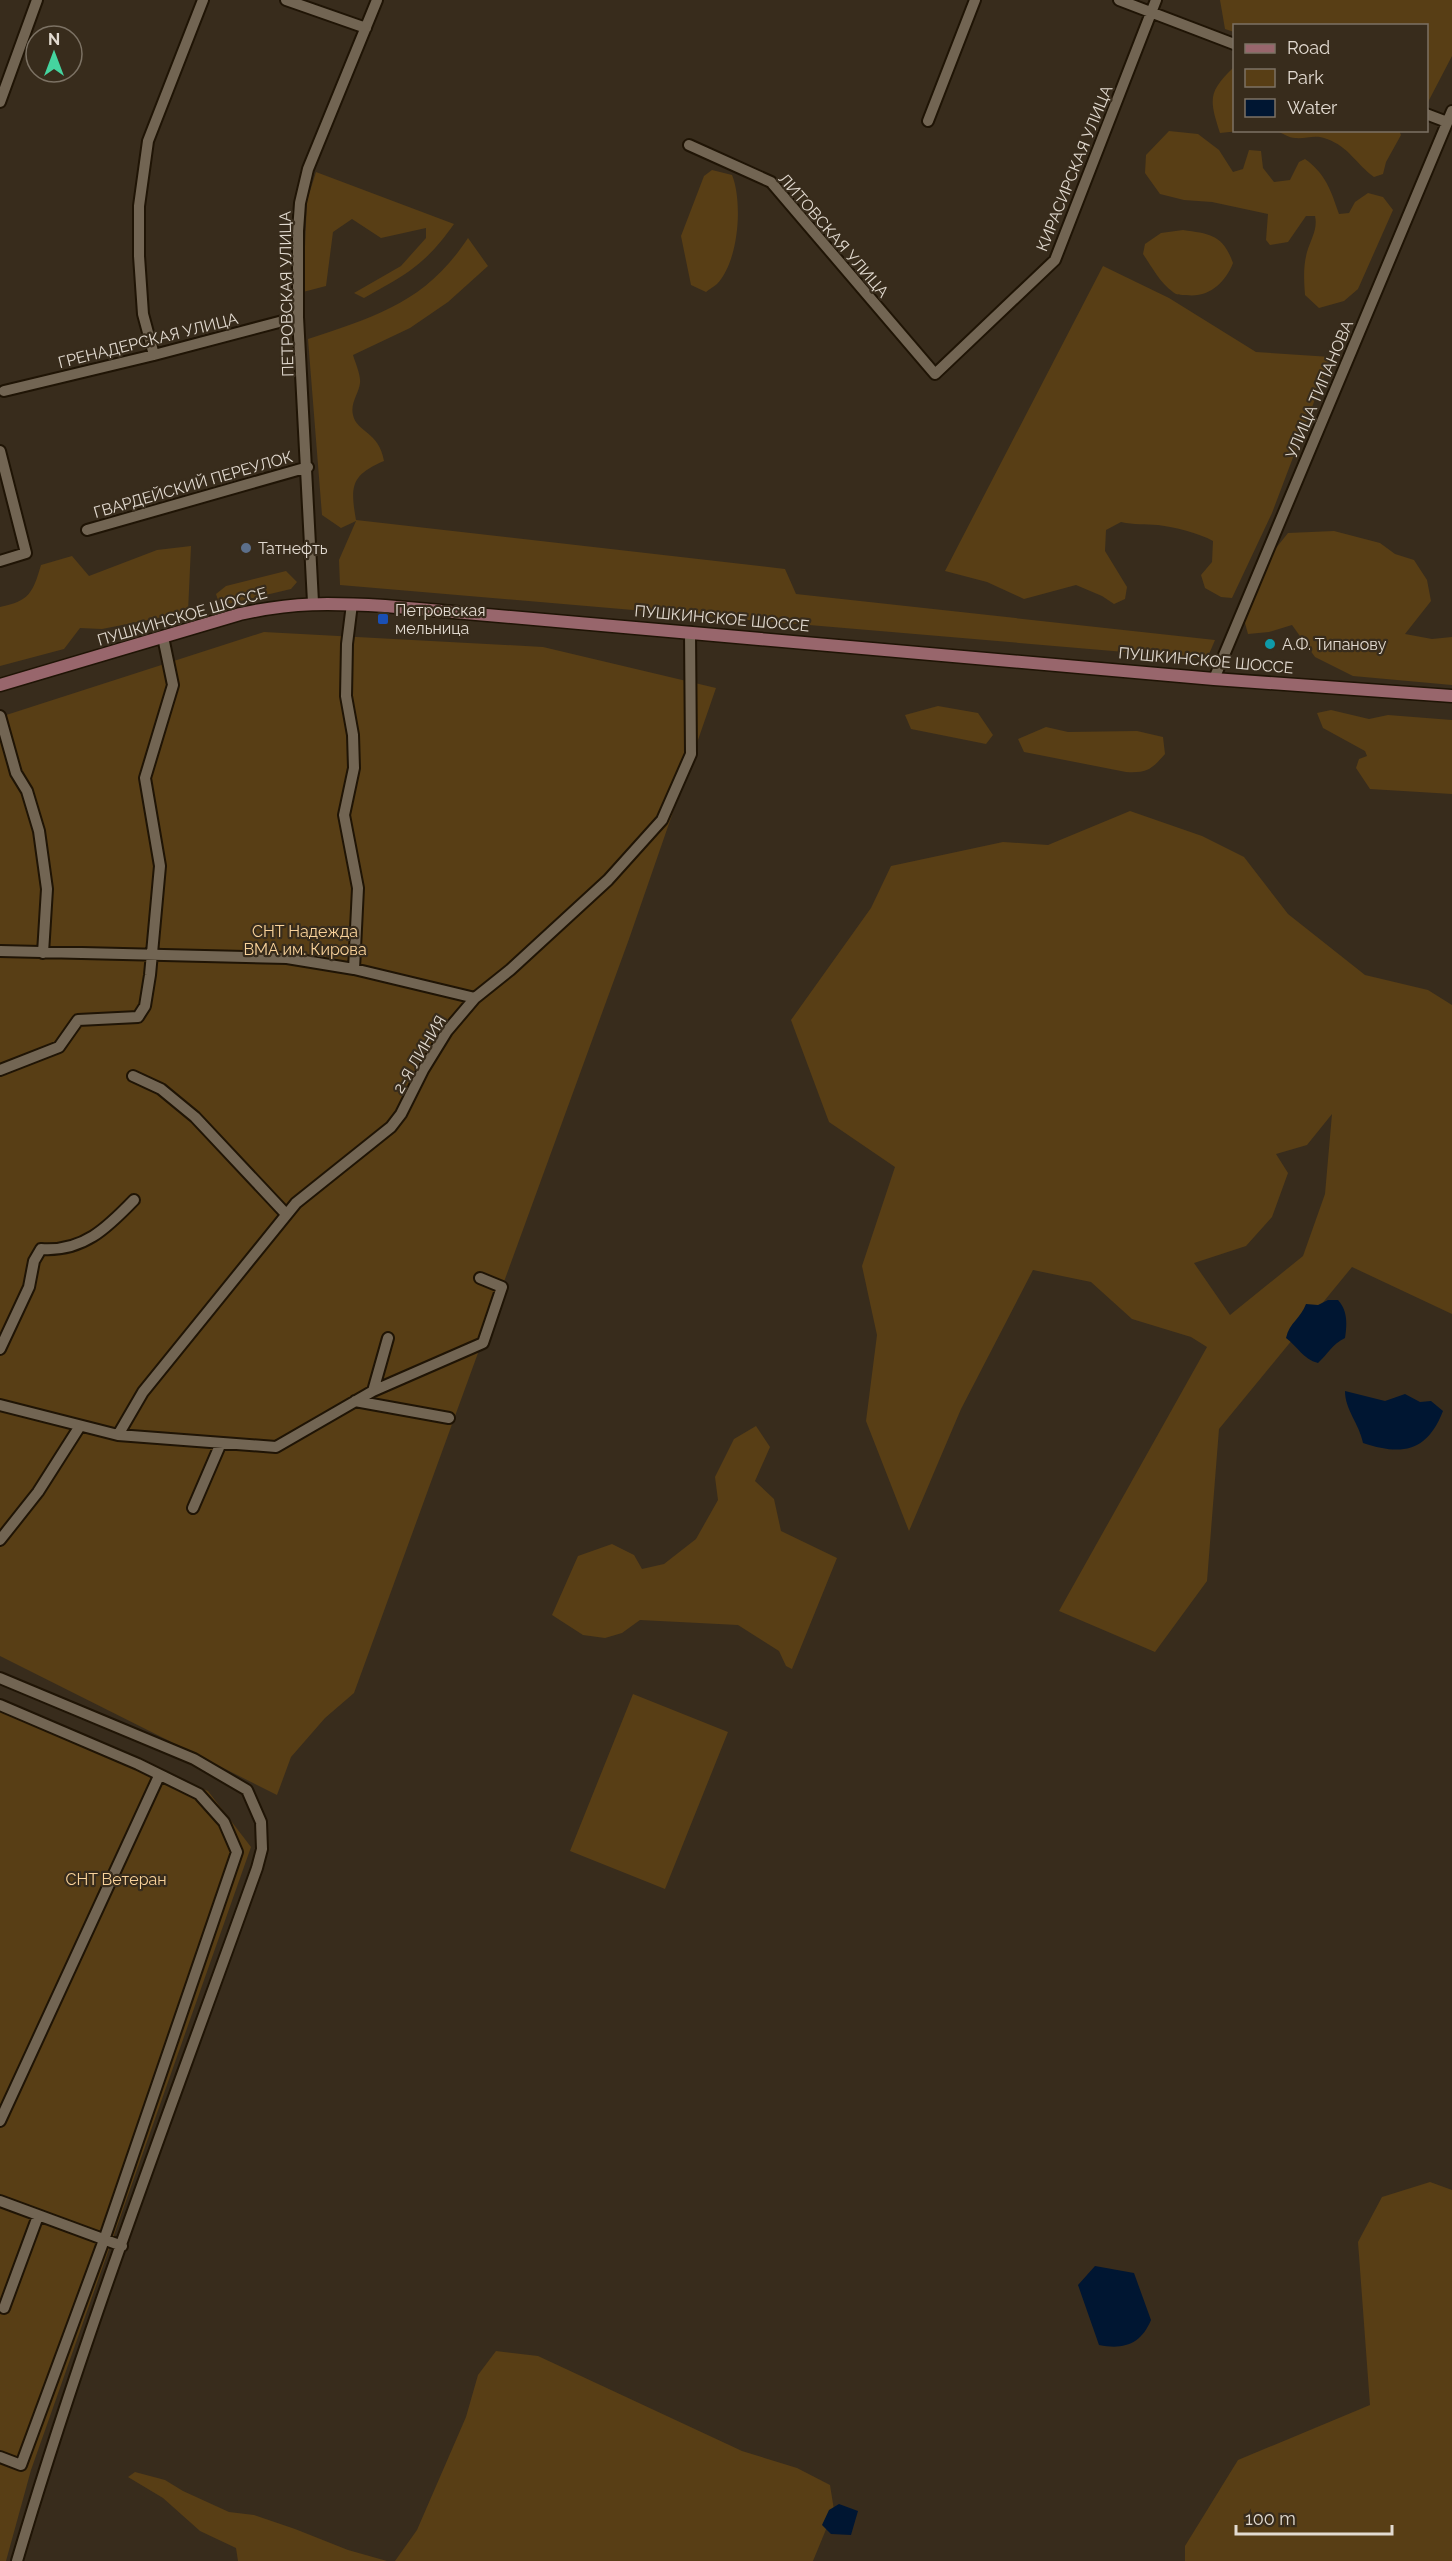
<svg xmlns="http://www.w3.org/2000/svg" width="1452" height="2561" font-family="Raleway,sans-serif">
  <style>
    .green { fill: #583e15; fill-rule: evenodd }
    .water { fill: #001632 }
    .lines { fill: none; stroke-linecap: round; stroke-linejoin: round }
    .minor-casing { stroke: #1f1405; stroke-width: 14 }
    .major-casing { stroke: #1f1405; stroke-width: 15 }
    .minor { stroke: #726553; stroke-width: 10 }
    .major { stroke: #98666c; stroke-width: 12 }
    .service-dot { fill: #5c6f8a; stroke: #382c1c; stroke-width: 2 }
    .transit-dot { fill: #1a4fb4; stroke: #382c1c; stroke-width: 2 }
    .culture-dot { fill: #0f9aa8; stroke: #382c1c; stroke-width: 2 }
    .labels { text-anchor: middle; stroke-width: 4.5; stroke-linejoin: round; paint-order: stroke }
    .street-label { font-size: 16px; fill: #e2dad0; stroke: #382c1c }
    .poi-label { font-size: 16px; fill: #e2dad0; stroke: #382c1c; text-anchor: start }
    .park-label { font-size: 16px; fill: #fad39b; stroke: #382c1c }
  </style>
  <rect width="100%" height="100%" fill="#382c1c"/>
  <path class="green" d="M1220,0h232v56l-24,46 -2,-76h-192v6l-9,-3z
    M1234,67v63l5,1 -19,2c-11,-34 -12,-41 14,-66z
    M1399,130l2,5 -15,27 -3,12 -9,3c-18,-13 -25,-30 -47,-38 -12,-5 -20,0 -32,-1 -6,0 -13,-5 -18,-7z
    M1169,131l29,3 21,16 14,22 10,-3 6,-19 12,1 2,17 11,14 16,-2 9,-18 6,-3c21,15 26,32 34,55l10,-1 6,-11 13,-9 15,4 10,13 -35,79 -14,12 -25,7 -14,-13c-1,-15 -2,-28 2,-43 4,-13 11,-23 8,-36h-9l-18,26 -18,3 -4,-5 2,-26 -56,-12 -28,-2 -24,-6 -15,-21 1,-18z
    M712,170l20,5c11,27 7,86 -15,109 -3,3 -8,5 -11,8l-15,-7 -10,-49 23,-60z
    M316,172l138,52c-29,41 -47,50 -90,74l-10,-5 47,-27 25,-28v-10l-45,10 -29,-19 -19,13 -7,54 -23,6 4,-91z
    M1183,230c28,4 40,5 50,33 -8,20 -24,35 -47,32 -5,0 -10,0 -13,-3 -13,-9 -21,-25 -30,-38l2,-10 16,-11z
    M468,238l20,28 -40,36 -38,26 -57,27c2,7 8,20 7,28 -1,10 -10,20 -7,32 4,18 26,16 31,46 -33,14 -34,25 -28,59l429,49 11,25 419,46 -8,19 -867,-74 -1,-25 17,-39 -15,7 -19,-13 -14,-176c69,-23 118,-37 160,-101z
    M1103,266l66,32 87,54 75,5 -59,156 -40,85 -11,-1 -16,-9 -4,-13 11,-13 1,-21c-14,-8 -39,-14 -55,-16 -13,-1 -24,0 -37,-3l-15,8 -1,21 22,36 -2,12 -11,5 -12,-8 -26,-11 -52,14 -37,-17 -42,-11z
    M1334,531l46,12 15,11 19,6 13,20 4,21 -26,33 27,5 20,-2v48l-99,-9 -38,-19 -23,-32 -23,7 -21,2 -6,-22 30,-59 16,-20z
    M191,546l-3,66 -86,17 -22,-1 -16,21 -64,17v-59c30,-6 33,-15 41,-42l31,-9 17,20 68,-26z
    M286,571l11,11 -6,7 -68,16 -4,-2 -3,-9 10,-8z
    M264,632l279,15 173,41 -87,251 -275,754 -29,25 -34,39 -14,38 -277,-139v-939z
    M938,706l40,7 15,22 -7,9 -75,-15 -6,-14z
    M1331,710l38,9 19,-4 64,5v74l-82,-5 -14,-21 3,-9 8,-3 -2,-5 -42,-23 -6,-15z
    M1046,727l22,5 69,-1 26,6 2,17c-14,16 -18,19 -39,18l-102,-20 -6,-13z
    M1130,811l72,25 42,21 44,57 77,61 63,15 24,15v309l-100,-47 -133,162 -12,152 -52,71 -96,-41 148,-264 -16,-10 -59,-18 -41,-37 -58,-12 -72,139 -52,122 -43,-110 11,-86 -15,-69 33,-99 -66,-45 -38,-102 80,-112 20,-42 112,-24 45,3zM1332,1114l-7,80 -22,62 -73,59 -36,-52 52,-17 26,-29 16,-44 -12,-19 31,-9z
    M756,1426l14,21 -15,34 19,18 7,32 56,27 -45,111 -6,-3 -7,-15 -41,-26 -98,-5 -18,13 -17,5 -22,-3 -31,-20 26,-59 34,-12 22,11 8,14 22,-5 32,-25 22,-39 -3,-23 19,-38z
    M633,1694l95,38 -63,157 -95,-38z
    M0,1702l208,89 43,56 -220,623 -25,91h-6z
    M1430,2182l22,8v371h-267v-15l53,-86 132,-55 -12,-163 24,-45z
    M496,2351l42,5 204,95 55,17 33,17 4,25 -21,51h-418l22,-31 49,-113 12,-42z
    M135,2472l30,8 18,11 46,21 25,3 41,14 53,21 39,11h-149l-2,-13 -36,-17 -37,-33 -35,-21z"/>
  <path class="water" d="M1328,1300h10c10,11 9,24 7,38 -13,6 -17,16 -27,25 -15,-4 -20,-16 -32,-25 3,-15 15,-20 20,-34l12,1z
    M1345,1391l40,10 20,-7 15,8 11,-1 12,10c-16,41 -41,45 -80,32 -4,-20 -18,-33 -18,-52z
    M1095,2266l39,7 17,47c-10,24 -27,30 -52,25l-21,-60z
    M839,2504l19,7 -7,24 -20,-1 -9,-9 7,-15z"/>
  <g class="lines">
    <g class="minor-casing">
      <path id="minor" d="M286,0l80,28
        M1119,0l115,44
        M0,102l37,-102
        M1426,114l21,8
        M928,121l47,-121
        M689,145l82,37 164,192 120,-114 101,-260
        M154,355l-11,-41 -4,-58v-50l9,-65 55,-141
        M4,391l150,-36 144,-38
        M0,451l26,102 -26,8
        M87,530l221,-63
        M313,602l-15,-285v-86l2,-28 8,-34 69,-169
        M352,604l-5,40 -1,52 7,39 1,33 -10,47 14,73 -4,81
        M1214,679l238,-568
        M0,716l16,57 11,18 12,40 8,58 -4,64
        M0,951l287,7 67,11 121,29
        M0,1070l59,-23 19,-27 60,-3 7,-11 5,-31 10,-109 -15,-88 28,-93 -10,-48
        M133,1076l28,13 34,28 91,97
        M0,1349l29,-62 5,-26 7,-12c42,3 66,-21 93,-49
        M373,1391l15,-53
        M355,1401l94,17
        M0,1405l118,30 25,-43 153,-189 95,-76 10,-13 22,-44 24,-39 28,-33 35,-28 98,-90 54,-60 29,-66 -1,-122
        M118,1435l158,12 97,-56 110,-48 19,-56 -22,-9
        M193,1508l28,-65
        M0,1540l38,-48 42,-66
        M0,1678l194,81 53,31 14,32 1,27 -5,19c-82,230 -171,459 -240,693
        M0,1705l138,59 61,30 25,28 13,30 -133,388 -83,225 -21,-8
        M0,2121l159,-345
        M0,2201l122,45
        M4,2308l34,-92"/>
    </g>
    <g class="major-casing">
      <path id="major" d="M0,685l240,-71c54,-12 90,-11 145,-8l829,73 238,17"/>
    </g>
    <use href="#minor" class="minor"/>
    <use href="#major" class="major"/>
  </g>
  <circle class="service-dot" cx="246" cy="548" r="6"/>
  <rect class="transit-dot" x="377" y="613" width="12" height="12" rx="3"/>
  <circle class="culture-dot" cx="1270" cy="644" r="6"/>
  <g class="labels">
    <g class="street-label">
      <text transform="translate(1074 168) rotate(-68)" y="6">КИРАСИРСКАЯ УЛИЦА</text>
      <text transform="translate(834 235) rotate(49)" y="6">ЛИТОВСКАЯ УЛИЦА</text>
      <text transform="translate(286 294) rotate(-91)" y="6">ПЕТРОВСКАЯ УЛИЦА</text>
      <text transform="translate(148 340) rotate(-14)" y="6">ГРЕНАДЕРСКАЯ УЛИЦА</text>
      <text transform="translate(1319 389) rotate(-67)" y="6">УЛИЦА ТИПАНОВА</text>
      <text transform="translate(193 484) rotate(-16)" y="6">ГВАРДЕЙСКИЙ ПЕРЕУЛОК</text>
      <text transform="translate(182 616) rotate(-16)" y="6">ПУШКИНСКОЕ ШОССЕ</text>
      <text transform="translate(722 618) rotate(5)" y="6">ПУШКИНСКОЕ ШОССЕ</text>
      <text transform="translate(1206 660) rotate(5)" y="6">ПУШКИНСКОЕ ШОССЕ</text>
      <text transform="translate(419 1054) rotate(-59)" y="6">2-Я ЛИНИЯ</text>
    </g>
    <g class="poi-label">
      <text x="258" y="554">Татнефть</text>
      <text x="395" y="616">Петровская<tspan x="395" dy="18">мельница</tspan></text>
      <text x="1282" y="650">А.Ф. Типанову</text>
    </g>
    <g class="park-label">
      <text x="305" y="937">СНТ Надежда<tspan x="305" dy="18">ВМА им. Кирова</tspan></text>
      <text x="116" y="1885">СНТ Ветеран</text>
    </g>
  </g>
  <rect x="1233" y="24" width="195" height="108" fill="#382c1c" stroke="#7c7264" stroke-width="1.5"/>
  <rect x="1245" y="44" width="30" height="9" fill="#98666c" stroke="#7c7264" stroke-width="1.5"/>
  <text x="1287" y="54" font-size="18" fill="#e2dad0">Road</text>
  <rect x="1245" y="69" width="30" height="18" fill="#583e15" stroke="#7c7264" stroke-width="1.5"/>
  <text x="1287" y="84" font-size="18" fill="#e2dad0">Park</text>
  <rect x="1245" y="99" width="30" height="18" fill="#001632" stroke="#7c7264" stroke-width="1.5"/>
  <text x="1287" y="114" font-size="18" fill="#e2dad0">Water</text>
  <g transform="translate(54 54)"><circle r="28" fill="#382c1c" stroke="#7c7264" stroke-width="1.5"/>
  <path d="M0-4.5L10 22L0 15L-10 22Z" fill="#45d49f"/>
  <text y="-9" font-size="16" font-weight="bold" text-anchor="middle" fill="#e2dad0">N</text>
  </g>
  <path d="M1236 2525v9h156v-9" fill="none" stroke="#e2dad0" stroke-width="3"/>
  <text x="1245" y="2525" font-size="18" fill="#e2dad0" stroke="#382c1c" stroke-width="4.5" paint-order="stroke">100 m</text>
</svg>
